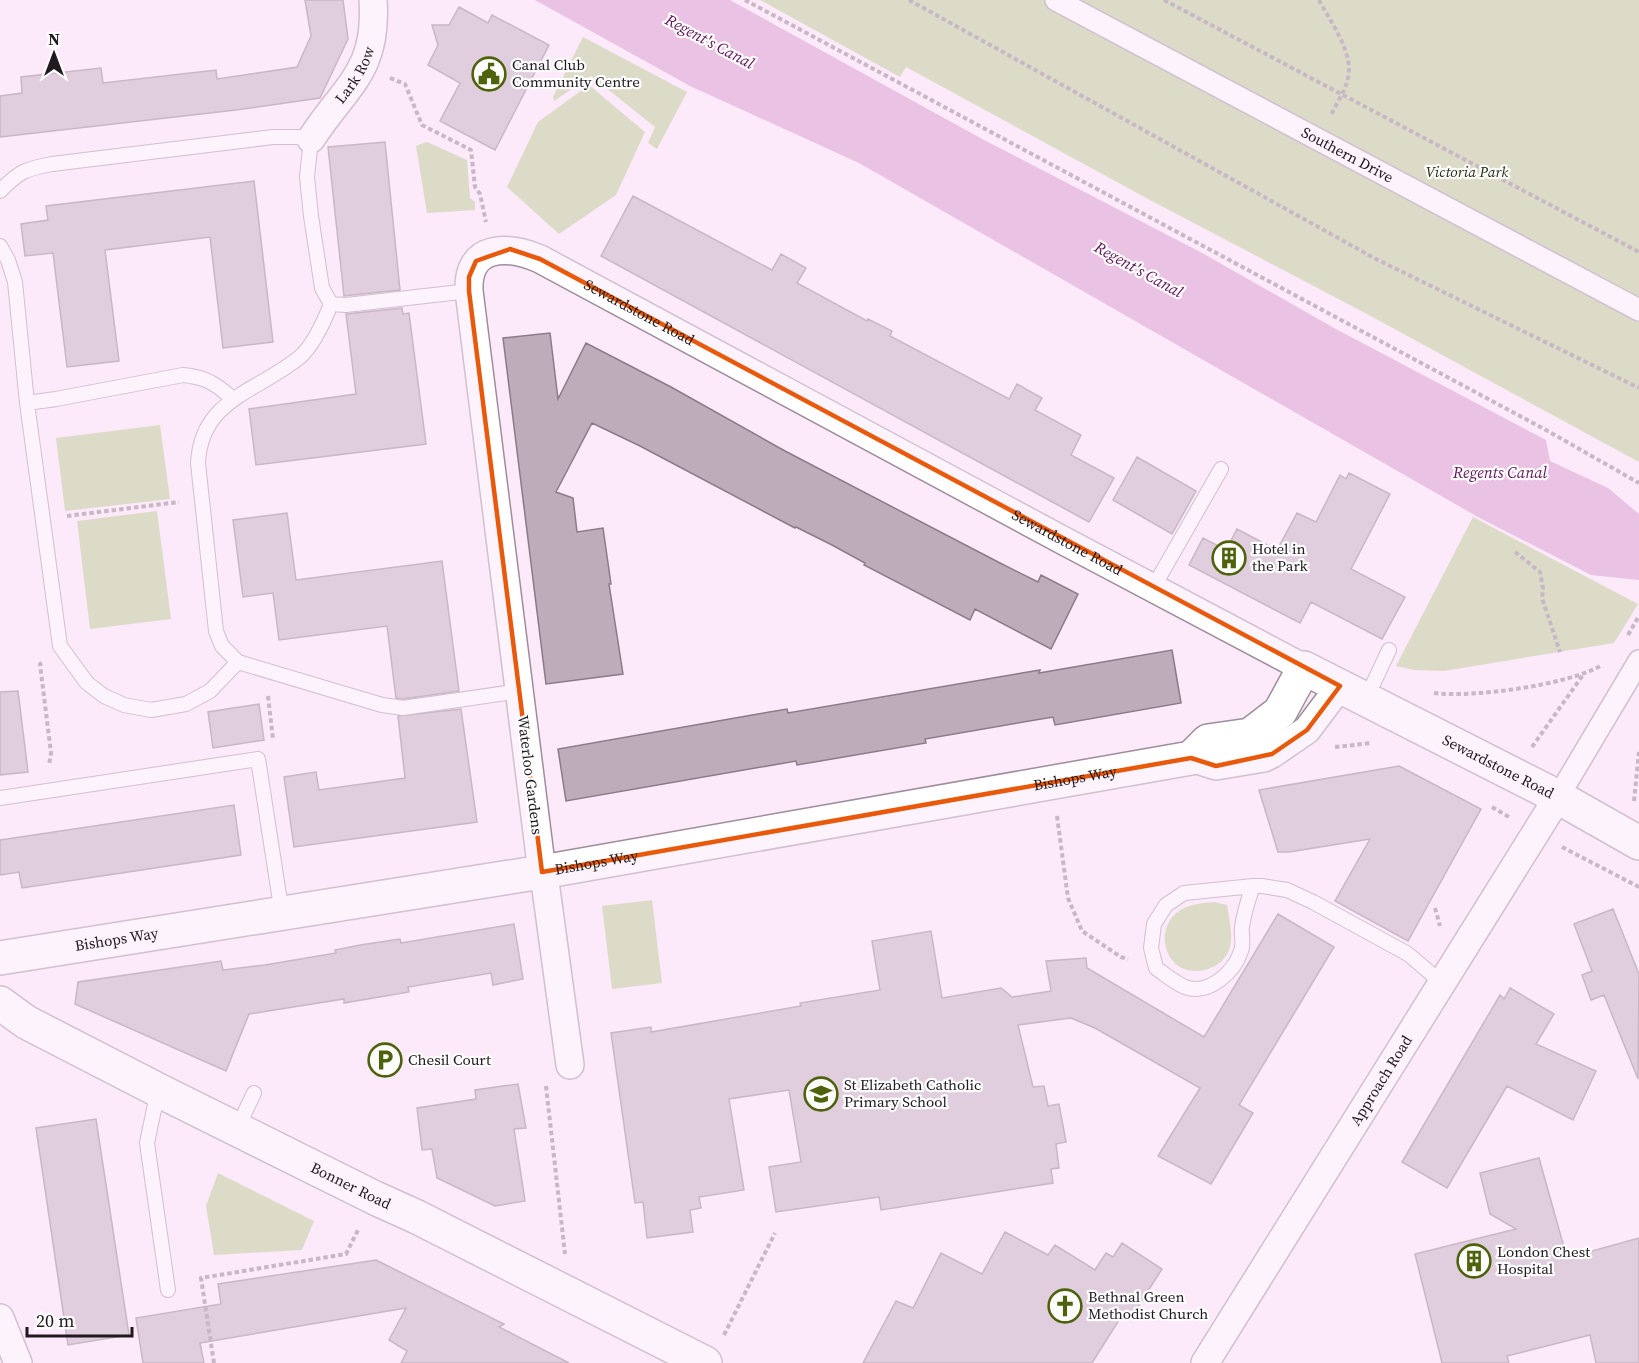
<svg xmlns="http://www.w3.org/2000/svg" width="1639" height="1363" font-family="'Source Serif 4',serif">
  <style>
    .green { fill: #b7cb8d }
    .water { fill: #d292c9 }
    .building { fill: #beacbb; stroke: #8c7a89; stroke-width: 1.5 }
    .lines { fill: none; stroke-linecap: round; stroke-linejoin: round }
    .service-casing { stroke: #9f8d9c; stroke-width: 16 }
    .pedestrian-casing { stroke: #9f8d9c; stroke-width: 24 }
    .minor-casing { stroke: #9f8d9c; stroke-width: 30 }
    .tertiary-casing { stroke: #9f8d9c; stroke-width: 36 }
    .secondary-casing { stroke: #9f8d9c; stroke-width: 36 }
    .path { stroke: #897c87; stroke-width: 4; stroke-dasharray: 4.5 3; stroke-linecap: butt }
    .service { stroke: #fff; stroke-width: 14 }
    .pedestrian { stroke: #fff; stroke-width: 21 }
    .minor { stroke: #fff; stroke-width: 27 }
    .tertiary { stroke: #fff; stroke-width: 33 }
    .secondary { stroke: #fff; stroke-width: 33 }
    .marked { fill: none; stroke: #e8590c; stroke-width: 4.5; stroke-linejoin: round }
    .labels { text-anchor: middle; stroke-width: 4.5; stroke-linejoin: round; paint-order: stroke }
    .poi-label { font-size: 15px; fill: #20191f; stroke: #fdfdfd; text-anchor: start }
    .street-label { font-size: 15px; fill: #20191f; stroke: #fdfdfd }
    .park-label { font-size: 15px; font-style: italic; fill: #262f0f; stroke: #fdfdfd }
    .water-label { font-size: 16px; font-style: italic; fill: #61165b; stroke: #fdfdfd }
  </style>
  <rect width="100%" height="100%" fill="#fce9f9"/>
  <path class="green" d="M760,0h879v462l-274,-149 -217,-114 -242,-132 -6,10z
    M583,37l104,55 -30,57 -9,-6 7,-16 -64,-51 -37,25 -1,-4z
    M589,85l56,47 -29,63 -57,39 -52,-47 31,-65z
    M427,142l40,18 3,38 5,4v8l-48,3 -11,-67z
    M160,425l10,74 -105,12 -9,-73z
    M157,511l14,108 -81,10 -13,-108z
    M1473,517l165,87 -24,39 -170,28 -30,-1 -18,-4z
    M652,900l10,83 -50,6 -10,-83z
    M1214,902l13,3c2,13 7,32 2,45 -8,22 -43,29 -57,10 -12,-16 -9,-38 7,-49 10,-7 24,-8 35,-9z
    M218,1173l96,48 -12,29 -88,5 -8,-49z"/>
  <path class="water" d="M535,0h195l254,140 220,114 130,74 212,112 4,21 58,27 31,26v66l-48,-5 -113,-58 -619,-354 -169,-77z"/>
  <path class="building" d="M305,0h38l5,39 -28,59 -84,12 -236,27v-41l22,-3 -1,-16 80,-9 2,15 113,-13 1,9 80,-12 14,-31z
    M459,7l29,16 4,-8 57,30 -54,105 -55,-29 20,-38 -32,-18 10,-20 -6,-20h17z
    M385,142l15,148 -56,6 -16,-149z
    M254,181l19,161 -50,6 -13,-111 -105,13 14,111 -52,6 -14,-114 -28,3 -4,-32 27,-4 -2,-14z
    M633,196l139,74 9,-16 25,14 -9,15 70,38 1,-2 24,12 -2,5 119,63 8,-15 25,14 -7,12 46,25 -10,20 43,23 -25,44 -488,-266z
    M402,308l1,6 6,-1 17,131 -170,21 -7,-56 107,-15 -10,-80z
    M550,333l8,66 28,-56 85,44 114,64 215,112 38,19 3,-7 37,19 -27,55 -76,-40 -5,11 -106,-55 1,-2 -33,-18 -36,-18 -1,1 -155,-82 -48,-23 -36,69 17,6 4,34 26,-4 8,56h-2l14,90 -77,10 -43,-346z
    M1137,457l59,34 -24,43 -59,-34z
    M1349,473l41,21 -39,75 54,28 -23,42 -71,-37 -11,21 -111,-58 14,-27 23,12 11,-21 40,21 20,-37 19,9 24,-47 6,4z
    M287,513l9,67 146,-19 17,130 -56,8 -7,-1 -9,-72 -108,14 -6,-47 -30,4 -10,-77z
    M1172,650l9,53 -126,22 -2,-8 -128,22 1,4 -129,22 -1,-4 -230,40 -8,-52 200,-35 29,-5 1,4 252,-43 -1,3z
    M18,691l10,81 -28,3v-83z
    M259,704l5,36 -51,8 -5,-36z
    M461,709l16,113 -183,25 -10,-70 32,-5 3,18 86,-12 -7,-62z
    M1399,766l82,43 -73,132 -73,-40 35,-62 -81,13h-11l-19,-62z
    M234,805l7,50 -219,33 -3,-16 -19,3v-35z
    M1613,909l26,65 -1,105 -34,-84 -13,5 -9,-25 10,-4 -18,-47z
    M1278,914l56,33 -95,158 14,8 -42,71 -53,-28 42,-68 -105,-60 -24,-10 -53,7 15,62 11,-1 4,20 11,-2 7,38 -10,2 3,24 -8,1 2,14 -172,27 -2,-13 -103,15 -7,-45 32,-5 -12,-72 -60,9 15,91 -45,7 2,11 -11,2 3,22 -46,6 -4,-36 -8,1 -24,-170 40,-6v5l150,-26 -1,-3 80,-13 -8,-49 59,-10 11,67 59,-10 11,9 39,-6 -5,-30 40,-3 1,10 117,69z
    M514,924l9,55 -30,6 -2,-12 -83,14 1,5 -65,11v-4l-95,15 -23,57 -151,-67 3,-22 143,-21 2,9 42,-5 71,-12 -1,-3 25,-5 40,-6 1,4z
    M1510,988l44,26 -18,30 60,27 -23,49 -66,-34 -60,102 -45,-26 98,-167 4,4z
    M518,1084l8,44 -12,1 11,72 -30,5 -58,-28 -5,-29 -10,1 -5,-42 59,-9 -1,-9z
    M96,1119l33,216 -61,10 -32,-217z
    M1539,1158l28,100 72,-20v125h-43l-6,-28 -83,21 2,7h-67l-27,-109 101,-25 -26,-15 -10,-41z
    M1005,1232l43,23 7,-10 40,25 11,-17 7,4 9,-14 40,26 -30,47 -8,-4 -32,51h-229l33,-62 17,7 28,-55 41,21z
    M376,1260l128,64 -5,3 70,36h-168l6,-12 -18,-11 17,-32 -206,35 4,20h-61l-7,-45 85,-14 -3,-20z"/>
  <g class="lines">
    <g class="service-casing">
      <path id="service" d="M0,191c20,-20 25,-22 52,-27l221,-27h24l14,2 -4,38 4,39 11,72 9,16 15,1 123,-14
        M0,246l8,14 7,22 12,121 33,243 27,37 17,13 20,9 27,5 35,-6 24,-13 28,-29
        M331,304c-6,15 -18,41 -30,52 -41,35 -100,42 -103,107l18,168 6,15 16,16 144,43 21,3 117,-17
        M27,403l29,-4 127,-24c23,2 33,9 50,24
        M1153,588l68,-119
        M1366,699l23,-49
        M0,798l258,-39 24,155
        M1253,886l-69,7 -18,12 -12,19 -3,24 5,20c9,6 21,17 32,20 22,6 47,-17 53,-37 3,-7 0,-16 1,-24 2,-14 6,-27 11,-41h9l25,4 26,12 95,52 34,29
        M158,1090l-11,53 21,147
        M237,1129l17,-36"/>
    </g>
    <g class="pedestrian-casing">
      <g id="pedestrian">
        <path id="s1" d="M1056,0l583,310"/>
        <path d="M1558,797l81,-136"/>
      </g>
    </g>
    <g class="minor-casing">
      <g id="minor">
        <path id="s2" d="M311,139c34,-53 67,-67 62,-139"/>
        <path d="M1191,758l25,8 48,-8 8,-4 35,-24 33,-44"/>
        <path id="s3" d="M570,1065l-24,-176 -4,-17 -73,-581c-2,-47 38,-46 71,-32l526,283 238,126"/>
        <path d="M0,1318l18,45"/>
        <path id="s4" d="M1205,1363l353,-566"/>
      </g>
    </g>
    <g class="tertiary-casing">
      <g id="tertiary">
        <path id="s5" d="M0,1003l26,19 132,68 217,108 42,19 288,146"/>
      </g>
    </g>
    <g class="secondary-casing">
      <g id="secondary">
        <path id="s6" d="M0,958l542,-86 649,-114 17,-17 42,-6 30,-23 24,-44 254,129 81,46"/>
      </g>
    </g>
    <path class="path" d="M745,0l801,430 93,53
      M909,0l467,259 263,129
      M1164,0l475,252
      M1319,0c12,23 37,55 28,82 -3,11 -11,22 -16,33
      M390,78l15,6 17,41 49,25 4,37 5,7 6,28
      M67,516l112,-14
      M1515,552l25,20 3,17 -1,9 18,54
      M1628,635l11,-19
      M42,663l-2,1 11,89 -2,12
      M1434,693c38,5 135,-8 168,-28
      M268,696l5,43
      M1335,747l37,-4
      M1532,747l51,-72
      M1634,801l5,-49
      M1492,807l17,10
      M1057,816l11,82 14,33 39,26 7,2
      M1562,847l77,40
      M1435,908l5,18
      M546,1086l19,168
      M724,1335l51,-102
      M214,1363l-13,-85 145,-24 13,-26"/>
    <use href="#service" class="service"/>
    <use href="#pedestrian" class="pedestrian"/>
    <use href="#minor" class="minor"/>
    <use href="#tertiary" class="tertiary"/>
    <use href="#secondary" class="secondary"/>
  </g>
  <path d="M0 0H1639V1363H0ZM510,249l30,10 800,427 -33,44 -35,24 -56,12 -25,-8 -649,114 -73,-581v-14l7,-16z" fill="#fce9f9" fill-opacity=".55" fill-rule="evenodd"/>
  <path class="marked" d="M510,249l30,10 800,427 -33,44 -35,24 -56,12 -25,-8 -649,114 -73,-581v-14l7,-16z"/>
  <defs>
    <g id="civic-ring" transform="scale(1.725)"><circle r="9.5" fill="#fdfdfd" stroke="#4e620c" stroke-width="1.5"/><path d="M-.6-6.5H3V-4.5H.6V-3L4-1V1h2V6H-6V1h2V-1L-.6-3ZM-1.2 2.5V6h2.4V2.5Z" fill="#4e620c"/></g>
    <g id="building-ring" transform="scale(1.725)"><circle r="9.5" fill="#fdfdfd" stroke="#4e620c" stroke-width="1.5"/><path d="M-4-6H4V6H1V3H-1V6H-4ZM-2.5-4.3h1.7v1.8h-1.7ZM.8-4.3h1.7v1.8H.8ZM-2.5-1h1.7V.8h-1.7ZM.8-1h1.7V.8H.8Z" fill="#4e620c"/></g>
    <g id="parking-ring" transform="scale(1.725)"><circle r="9.5" fill="#fdfdfd" stroke="#4e620c" stroke-width="1.5"/><path d="M-3.5-5.5H1a3.5 3.5 0 0 1 0 7H-1V5.5H-3.5ZM-1-3.4V-.6H.8a1.4 1.4 0 0 0 0-2.8Z" fill="#4e620c"/></g>
    <g id="school-ring" transform="scale(1.725)"><circle r="9.5" fill="#fdfdfd" stroke="#4e620c" stroke-width="1.5"/><path d="M0-5L7-2L0 1L-7-2ZM-4 1L0 2.5L4 1V4Q0 6-4 4Z" fill="#4e620c"/></g>
    <g id="church-ring" transform="scale(1.725)"><circle r="9.5" fill="#fdfdfd" stroke="#4e620c" stroke-width="1.5"/><path d="M-1.2-6h2.4v3.5h3.3v2.4h-3.3V6h-2.4V-.1h-3.3v-2.4h3.3Z" fill="#4e620c"/></g>
  </defs>
  <g fill-rule="evenodd">
    <use href="#civic-ring" x="489" y="74"/>
    <use href="#building-ring" x="1229" y="558"/>
    <use href="#parking-ring" x="385" y="1060"/>
    <use href="#school-ring" x="821" y="1094"/>
    <use href="#building-ring" x="1474" y="1261"/>
    <use href="#church-ring" x="1065" y="1306"/>
  </g>
  <g class="labels">
    <g class="poi-label">
      <text x="512" y="70">Canal Club<tspan x="512" dy="17">Community Centre</tspan></text>
      <text x="1252" y="554">Hotel in<tspan x="1252" dy="17">the Park</tspan></text>
      <text x="408" y="1065">Chesil Court</text>
      <text x="844" y="1090">St Elizabeth Catholic<tspan x="844" dy="17">Primary School</tspan></text>
      <text x="1497" y="1257">London Chest<tspan x="1497" dy="17">Hospital</tspan></text>
      <text x="1088" y="1302">Bethnal Green<tspan x="1088" dy="17">Methodist Church</tspan></text>
    </g>
    <g class="street-label">
      <text dy="5" stroke="none"><textPath href="#s2" startOffset="78">Lark Row</textPath></text>
      <text dy="5" stroke="none"><textPath href="#s1" startOffset="330">Southern Drive</textPath></text>
      <text dy="5" stroke="none"><textPath href="#s3" startOffset="992">Sewardstone Road</textPath></text>
      <text dy="5" stroke="none"><textPath href="#s3" startOffset="1478">Sewardstone Road</textPath></text>
      <text dy="5" stroke="none"><textPath href="#s6" startOffset="1580">Sewardstone Road</textPath></text>
      <text transform="translate(530 775) rotate(83)" y="5">Waterloo Gardens</text>
      <text dy="5" stroke="none"><textPath href="#s6" startOffset="1090">Bishops Way</textPath></text>
      <text dy="5" stroke="none"><textPath href="#s6" startOffset="604">Bishops Way</textPath></text>
      <text dy="5" stroke="none"><textPath href="#s6" startOffset="118">Bishops Way</textPath></text>
      <text dy="5" stroke="none"><textPath href="#s4" startOffset="333">Approach Road</textPath></text>
      <text dy="5" stroke="none"><textPath href="#s5" startOffset="396">Bonner Road</textPath></text>
    </g>
    <g class="park-label">
      <text x="1467" y="177">Victoria Park</text>
    </g>
    <g class="water-label">
      <text transform="translate(710 41) rotate(28)" y="6">Regent's Canal</text>
      <text transform="translate(1139 269) rotate(29)" y="6">Regent's Canal</text>
      <text x="1500" y="478">Regents Canal</text>
    </g>
  </g>
  <g transform="translate(54 54)" stroke="#fdfdfd" stroke-width="4.5" paint-order="stroke">
  <path d="M0-4.5L10 22L0 15L-10 22Z" fill="#20191f"/>
  <text y="-9" font-size="16" font-weight="bold" text-anchor="middle" fill="#20191f">N</text>
  </g>
  <path d="M27 1327v9h105v-9" fill="none" stroke="#20191f" stroke-width="3"/>
  <text x="36" y="1327" font-size="18" fill="#20191f" stroke="#fdfdfd" stroke-width="4.5" paint-order="stroke">20 m</text>
</svg>
